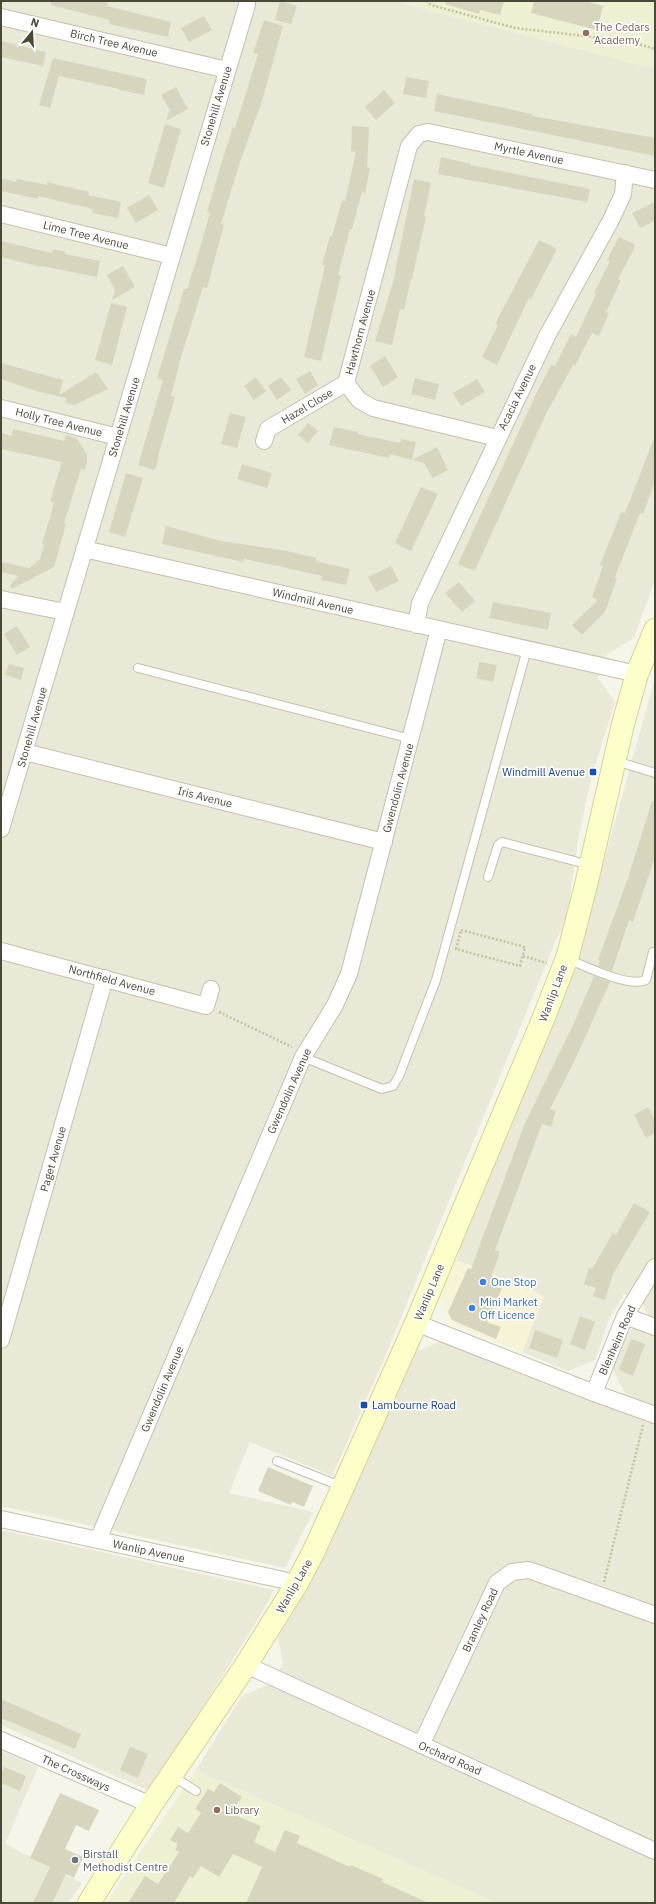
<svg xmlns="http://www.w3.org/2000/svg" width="656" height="1904" font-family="'IBM Plex Sans',sans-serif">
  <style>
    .residential { fill: #eae9d8 }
    .commercial { fill: #f7f3d6 }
    .education { fill: #efefd4 }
    .building { fill: #d8d5bf }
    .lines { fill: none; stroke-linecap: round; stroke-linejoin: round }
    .lane-casing { stroke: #c2c1ac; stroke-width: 10 }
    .street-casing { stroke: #c2c1ac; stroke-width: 18 }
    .secondary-casing { stroke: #d2d496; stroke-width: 24 }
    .path { stroke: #c4c29d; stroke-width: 2.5; stroke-dasharray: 2 2; stroke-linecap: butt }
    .lane { stroke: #fff; stroke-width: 8 }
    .street { stroke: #fff; stroke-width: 16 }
    .secondary { stroke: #fdffcb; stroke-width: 22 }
    .education-dot { fill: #8d6e63; stroke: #fff; stroke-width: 1.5 }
    .transit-dot { fill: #1a4fb4; stroke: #fff; stroke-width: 1.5 }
    .shop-dot { fill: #3f7fe0; stroke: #fff; stroke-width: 1.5 }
    .worship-dot { fill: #6b7280; stroke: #fff; stroke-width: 1.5 }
    .labels { text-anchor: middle; stroke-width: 3.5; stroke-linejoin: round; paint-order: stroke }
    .education-label { font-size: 11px; fill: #785e54; stroke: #fff; text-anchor: start }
    .street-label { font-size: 11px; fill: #4a4838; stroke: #fff }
    .transit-label { font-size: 11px; fill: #164399; stroke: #fff; text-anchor: end }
    .shop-label { font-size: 11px; fill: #366cbe; stroke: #fff; text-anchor: start }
    .worship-label { font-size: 11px; fill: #5b616d; stroke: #fff; text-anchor: start }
  </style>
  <rect width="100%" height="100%" fill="#f6f5ea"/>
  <path class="residential" d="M1,1h392l247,64 15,2v513l-21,58 -27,16 -9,24 17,24 -24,77 -12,56 -13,87 -10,18 -172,419 -52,117 -82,-34 -21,51 84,19 -28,56 -284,-62z
    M655,678v640l-7,-3 -7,-14 -17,-7 -15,25 -14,41 -27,11 -46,-19 22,-56 -87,-36 5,-19 109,-261z
    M633,1328l22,8v567h-158l-301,-133 46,-74 28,-12 13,-20 -5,-26 39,-69 98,-217 27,-11 174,68 8,-17 -12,-24 12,-31z
    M1,1530l273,60 -11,21 -109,174 -9,4 -144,-64z
    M1,1751l37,16 -33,77 77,39 -14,20h-67z"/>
  <path class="commercial" d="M456,1260l88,36 -22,56 -72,-29 -10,-28z"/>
  <path class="education" d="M393,1h262v66l-15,-2z
    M196,1770l301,133h-391z"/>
  <path class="building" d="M51,1h47l10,2 -1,3 64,16 -3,15 -59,-13 1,-4 -59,-15z
    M280,1l17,5 -6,18 -16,-4z
    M446,1h58l-4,14 -20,-5 -1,4 -34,-10z
    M534,1h50l19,5 -6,24 -66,-17z
    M204,16l8,14 -23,12 -8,-14z
    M264,20l19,6 -21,75 -22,61 -19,62 3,1 -17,63 -4,-1 -21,67 -11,42 4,1 -17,59h1l-4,14 -17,-5 25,-85 -6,-2 27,-89h3l10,-31 13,-45 -3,-1 18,-61 8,-24 2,1 23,-74 -5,-1z
    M1,41l45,11 -3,14 -42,-9z
    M53,58l94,21 -3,16 -25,-5v-1l-60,-13 -9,32 -11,-3z
    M406,77l23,4 -3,17 -23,-4z
    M176,87l12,22 -22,12 4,-11 -9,-15z
    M384,90l11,13 -19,17 -11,-13z
    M437,94l95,20v2l123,22v18l-221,-45z
    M165,124l16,5 -17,59 -16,-5z
    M352,126l17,1 -2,40 3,1 -5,25 -3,-1 -10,37h-2l-12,46 3,1 -20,85 -17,-4 21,-92h-3l8,-29h2l10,-36 3,1 11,-49 -5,-1z
    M441,157l30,7v1l119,24 -3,13 -149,-28z
    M1,178l15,4 1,-3 30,6v-3l42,10 -1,3 33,7 -3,16 -26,-5 1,-4 -55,-13v3l-37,-8z
    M414,179l17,4 -7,33 2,1 -14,62h-1l-7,31 -4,-1 -8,36 -17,-4 18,-59z
    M149,195l9,15 -22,13 -9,-15z
    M655,202v19l-15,7 -8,-15z
    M619,237l15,7v5l-16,30 3,1 -15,32 3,1 -10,23 -7,-3 -17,33 -2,-1 -26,47 -72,158 -9,-2 -8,-4 78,-170 15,-29 4,1 16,-32 5,3 20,-43 -2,-1 16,-32 -3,-1z
    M539,240l18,9 -26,50 -2,-1 -32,67 -15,-8 16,-32 -3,-1z
    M1,241l51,12 1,-4 13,3 -1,2 35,7 -3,16 -56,-11v1l-40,-10z
    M123,266l12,21 -23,13 3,-10 -8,-15z
    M111,303l16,4 -15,58 -17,-5z
    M385,356l13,21 -15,10 -13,-21z
    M1,363l62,17 -4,15 37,-23 12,17 -34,16 -9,-2 1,-5 -30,-7 -35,-12z
    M310,371l8,14 -13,9 -9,-15z
    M256,377l10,14 -12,9 -10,-14z
    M281,377l10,13 -14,10 -9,-14z
    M415,378l24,6 -4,16 -24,-6z
    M477,379l8,13 -24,14 -8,-13z
    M230,413l16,4 -9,31 -16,-4z
    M308,423l10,8 -10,12 -10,-8z
    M334,427l24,5v2l42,9 1,-4 15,3 -4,18 -22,-6 -1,4 -60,-13z
    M13,429l51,12 2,-6 10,3 11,16v8l-2,8 -4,-1 -17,54 2,1 -12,43 -42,22 -2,-4 9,-9 -18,-4v-10l28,6 11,-9 4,-14 -2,-1 12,-41 -4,-2 12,-39 -61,-13v-16l11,3z
    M654,438l1,44 -12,32 -3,-1 -25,64 2,1 -12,34 -23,23 -10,-10 26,-25 -6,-3 11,-31 -3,-1 21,-53 4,1z
    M437,447l11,23 -15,8 -9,-15 -12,-3z
    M242,464l30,9 -5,15 -30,-9z
    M126,473l17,5 -18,59 -16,-5z
    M421,487l17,7 -27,57 -16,-8z
    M166,526l55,15 66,10 29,7v3l34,8 -4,16 -25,-5 1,-4 -44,-10 -34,-7 -1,3 -81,-18z
    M391,566l8,15 -23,11 -8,-15z
    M459,582l16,19 -13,11 -17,-19z
    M493,602l58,11 -3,17 -59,-12z
    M17,626l13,21 -13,8 -13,-21z
    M479,662l18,3 -4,17 -17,-4z
    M9,664l15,4 -3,12 -16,-5z
    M652,801h3v56l-22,65 -4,-2 -17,51 -14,-5 2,-5 -2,-1 30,-82z
    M594,976l16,6 -35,78 -25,49 6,2 -5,16 -9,-3 -47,126 5,2 -9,26 13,6 -17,38 14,5 -5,12 -44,-19 -4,-8 20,-44 3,1 54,-146 48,-98z
    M648,1107l7,13v13l-9,5 -12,-23z
    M634,1203l16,9 -37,62 -8,26 -12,-4 3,-8 -12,-4 5,-16 3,1 21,-36 3,2z
    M580,1316l15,6 -10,28 -15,-6z
    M535,1330l28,10 -6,18 -28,-10z
    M631,1339l14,5 -12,32 -14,-6z
    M268,1467l45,19 -9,21 -12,-5 -1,3 -33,-14z
    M1,1699l80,35 -6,15 -74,-31z
    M130,1747l18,7 -10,24 -18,-8z
    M4,1767l22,9 -6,15 -19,-8v-8z
    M220,1783l22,14 -6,9 5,4 -4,6 24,10 -7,16 21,10 10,-22 15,6 -3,7 53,24 1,-2 32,14 -1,3 47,21h-183l16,-36 -29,-13 -14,23 -18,-11 -8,12 -3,-2 -16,27h-46l17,-27 13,8 21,-32 -4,-2 3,-6 -8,-4 8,-13 10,6 13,-20 -6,-4 13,-20 6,3z
    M60,1793l39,17 -10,21 -13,-6 -11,24 18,8 -9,21 -8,-4 -14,29h-19l17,-36 -20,-9z"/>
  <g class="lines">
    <g class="lane-casing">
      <path id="lane" d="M138,668l273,71
        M616,761l39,12
        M488,877l10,-32 4,-3 88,23
        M567,959c19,7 61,29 79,21l7,-28
        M303,1057l79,32 11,-3 6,-10 37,-96 91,-331
        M277,1461l66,26
        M172,1776l24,15"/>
    </g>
    <g class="street-casing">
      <path id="street" d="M1,17l226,53
        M1,214l171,42
        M1,408l117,29
        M497,438l-124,-30 -14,-8 -13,-17 63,-237 10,-12 9,-2 227,48
        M264,441l4,-12 78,-46
        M84,549l553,125
        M1,599l64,13
        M416,625l4,-22 127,-267 64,-116 12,-26 2,-21
        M25,752l359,90
        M1,829l246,-824
        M1,951l205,55 5,-17
        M625,1316l30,11
        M416,1323l178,70 61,22
        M1,1340l104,-362
        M594,1393l31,-77 30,-49
        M1,1519l282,61 13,5
        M98,1540l205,-483 32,-52 14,-31 90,-345
        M246,1665l409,186
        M1,1740l150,65
        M421,1745l76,-162 15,-11 17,-2 126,45"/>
    </g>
    <g class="secondary-casing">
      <path id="secondary" d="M89,1903l62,-98 95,-140 50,-80 17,-32 30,-66 73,-164 128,-306 24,-62 19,-74 36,-157 14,-50 18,-44"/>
    </g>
    <path class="path" d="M426,1l5,4 84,23 114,13 26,8
      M461,930l64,17 -5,19 -64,-17z
      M523,956l24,7
      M219,1012l73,35
      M604,1582l39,-157"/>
    <use href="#lane" class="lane"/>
    <use href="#street" class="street"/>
    <use href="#secondary" class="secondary"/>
  </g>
  <g class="education-dot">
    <circle cx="586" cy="33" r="4"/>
    <circle cx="217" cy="1810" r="4"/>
  </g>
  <g class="transit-dot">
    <rect x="589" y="768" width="8" height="8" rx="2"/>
    <rect x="360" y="1401" width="8" height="8" rx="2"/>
  </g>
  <g class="shop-dot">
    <circle cx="483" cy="1282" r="4"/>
    <circle cx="472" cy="1308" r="4"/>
  </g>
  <circle class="worship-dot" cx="75" cy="1860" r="4"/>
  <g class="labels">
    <g class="education-label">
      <text x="594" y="31">The Cedars<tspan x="594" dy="13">Academy</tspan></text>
      <text x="225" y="1814">Library</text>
    </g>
    <g class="street-label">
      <text transform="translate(114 43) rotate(13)" y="4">Birch Tree Avenue</text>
      <text transform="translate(216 106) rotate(-73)" y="4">Stonehill Avenue</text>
      <text transform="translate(529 153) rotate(12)" y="4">Myrtle Avenue</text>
      <text transform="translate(86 235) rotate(14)" y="4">Lime Tree Avenue</text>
      <text transform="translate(360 332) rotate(-75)" y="4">Hawthorn Avenue</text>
      <text transform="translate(517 397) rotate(-64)" y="4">Acacia Avenue</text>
      <text transform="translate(307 406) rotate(-31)" y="4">Hazel Close</text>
      <text transform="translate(124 417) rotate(-73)" y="4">Stonehill Avenue</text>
      <text transform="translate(59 422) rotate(14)" y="4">Holly Tree Avenue</text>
      <text transform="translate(313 601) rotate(13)" y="4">Windmill Avenue</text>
      <text transform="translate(32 727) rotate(-74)" y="4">Stonehill Avenue</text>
      <text transform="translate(398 788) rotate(-75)" y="4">Gwendolin Avenue</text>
      <text transform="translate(205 797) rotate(14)" y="4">Iris Avenue</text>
      <text transform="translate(112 980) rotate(15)" y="4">Northfield Avenue</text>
      <text transform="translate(553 993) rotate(-69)" y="4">Wanlip Lane</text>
      <text transform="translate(289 1091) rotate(-66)" y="4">Gwendolin Avenue</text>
      <text transform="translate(53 1159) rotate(-74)" y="4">Paget Avenue</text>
      <text transform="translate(429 1292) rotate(-67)" y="4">Wanlip Lane</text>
      <text transform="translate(617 1340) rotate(-66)" y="4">Blenheim Road</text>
      <text transform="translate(162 1389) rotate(-67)" y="4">Gwendolin Avenue</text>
      <text transform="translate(149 1551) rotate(12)" y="4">Wanlip Avenue</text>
      <text transform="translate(294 1586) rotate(-60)" y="4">Wanlip Lane</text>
      <text transform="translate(480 1620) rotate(-65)" y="4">Bramley Road</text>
      <text transform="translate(450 1758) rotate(24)" y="4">Orchard Road</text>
      <text transform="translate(76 1773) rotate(24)" y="4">The Crossways</text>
    </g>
    <g class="transit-label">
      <text x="585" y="776">Windmill Avenue</text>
      <text x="372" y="1409" text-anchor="start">Lambourne Road</text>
    </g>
    <g class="shop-label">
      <text x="491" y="1286">One Stop</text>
      <text x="480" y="1306">Mini Market<tspan x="480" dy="13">Off Licence</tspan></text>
    </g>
    <g class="worship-label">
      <text x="83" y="1858">Birstall<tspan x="83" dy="13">Methodist Centre</tspan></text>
    </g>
  </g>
  <rect width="656" height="1904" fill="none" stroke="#4a4838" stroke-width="4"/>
  <g transform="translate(32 32) rotate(18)" stroke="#ffffff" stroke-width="3" paint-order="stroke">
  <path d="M0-3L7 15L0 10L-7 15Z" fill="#4a4838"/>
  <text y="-6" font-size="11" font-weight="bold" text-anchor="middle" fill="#4a4838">N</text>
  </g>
</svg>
